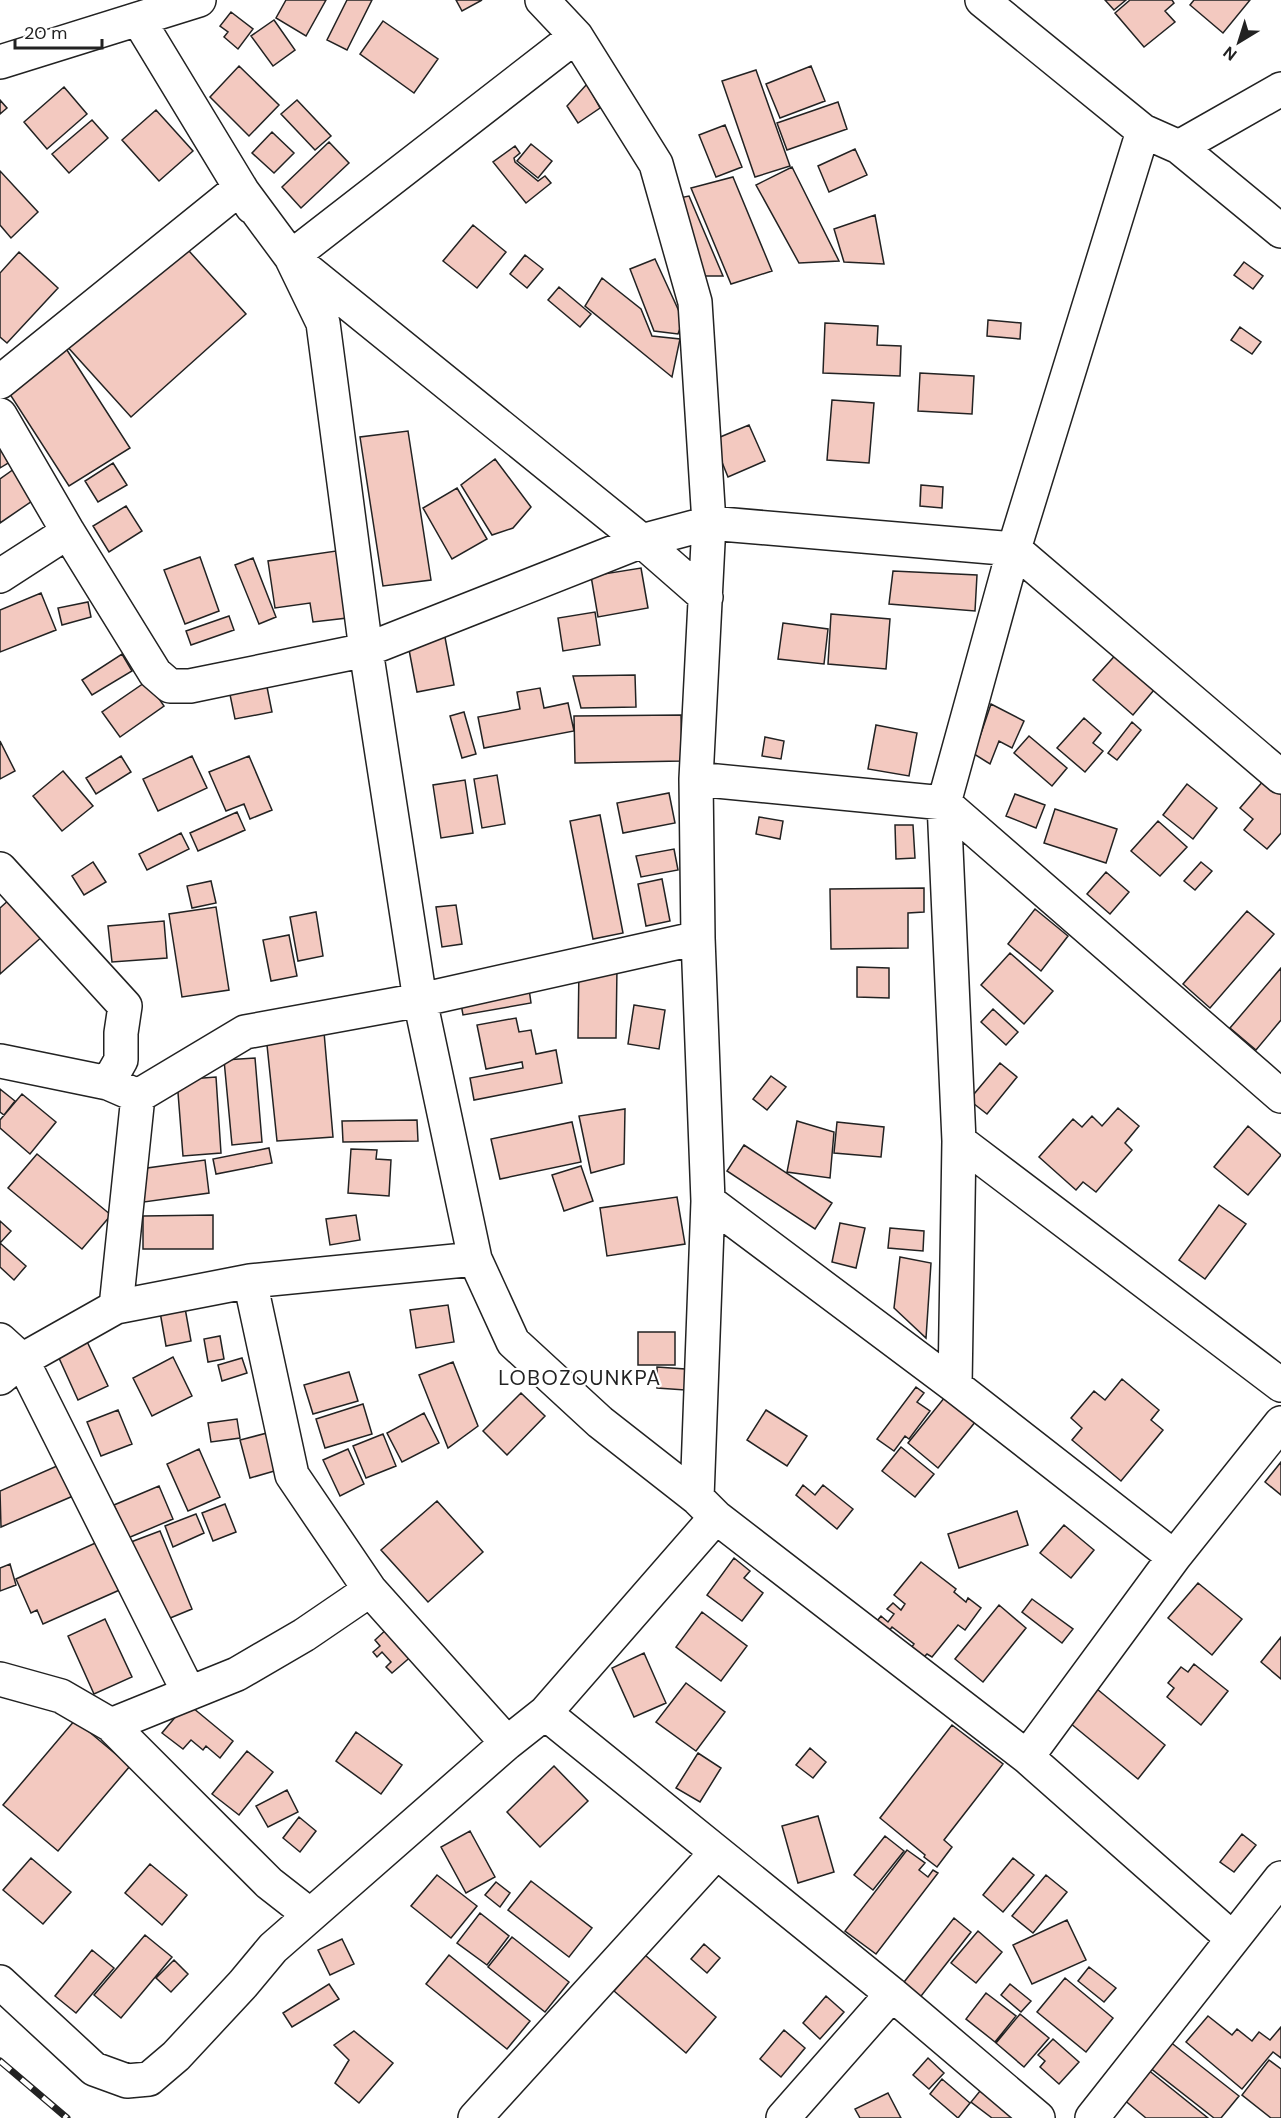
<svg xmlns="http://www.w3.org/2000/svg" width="1281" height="2118" font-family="'DM Sans',sans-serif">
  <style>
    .building { fill: #f3c9c0; stroke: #222; stroke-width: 1.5 }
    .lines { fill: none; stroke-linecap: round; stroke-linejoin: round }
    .minor-casing { stroke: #222; stroke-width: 36 }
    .minor { stroke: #fff; stroke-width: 33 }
    .rail-casing { stroke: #222; stroke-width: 7 }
    .rail { stroke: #fff; stroke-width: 4.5; stroke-dasharray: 14; stroke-linecap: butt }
    .labels { text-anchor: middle; stroke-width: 4.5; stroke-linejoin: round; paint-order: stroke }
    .neighbourhood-label { font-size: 21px; letter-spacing: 1.5px; fill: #222; stroke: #fff }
  </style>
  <rect width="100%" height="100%" fill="#fff"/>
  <path class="building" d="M286,0h40l-20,36 -30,-18z
    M347,0h25l-25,50 -20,-10z
    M456,0h26l-20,11z
    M1105,0h21l-12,10z
    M1130,0h42l2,3 -9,8 10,11 -31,25 -29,-34z
    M1194,0h56l-27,33 -33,-28z
    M231,12l22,17 -15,20 -14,-12 4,-5 -8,-6z
    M274,20l21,30 -22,16 -22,-30z
    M383,21l55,38 -24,34 -54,-39z
    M239,66l40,39 -30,31 -39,-39z
    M811,66l14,35 -45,17 -14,-34z
    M756,70l34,96 -35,11 -33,-96z
    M587,84l13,24 -22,15 -11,-17z
    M64,87l23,27 -40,35 -23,-27z
    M0,100l7,8 -7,6z
    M297,100l34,36 -16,14 -34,-36z
    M838,102l9,27 -60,21 -10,-27z
    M156,110l37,41 -34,30 -37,-41z
    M92,120l16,18 -39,35 -17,-19z
    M725,125l17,42 -26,10 -17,-42z
    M272,132l22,21 -20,20 -22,-20z
    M329,142l20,21 -48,45 -19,-21z
    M531,144l21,17 -14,17 -21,-17z
    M515,146l5,7 -6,5 1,4 23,19 7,-5 6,7 -25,20 -33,-41z
    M855,149l12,26 -38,17 -11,-26z
    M792,167l47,94 -40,2 -43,-78z
    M0,171l38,41 -27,26 -11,-13z
    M733,177l39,94 -41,13 -40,-96z
    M689,196l34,80h-22l-27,-77z
    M875,215l9,49 -40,-2 -10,-33z
    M473,225l33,27 -29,36 -34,-27z
    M180,241l66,73 -115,103 -66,-73z
    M19,252l39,36 -51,55 -7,-6v-64z
    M525,255l18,14 -16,19 -17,-14z
    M655,259l28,61 -5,14 -24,-3 -24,-62z
    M1244,262l19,14 -10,13 -19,-14z
    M602,278l39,31 11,27 28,3 -8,38 -87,-71z
    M559,287l32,27 -11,13 -32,-27z
    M988,320l33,3 -1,16 -33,-3z
    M825,323l53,3 -1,19 24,1 -1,30 -77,-3z
    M1240,327l21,15 -9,12 -21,-14z
    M65,347l65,101 -61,38 -65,-101z
    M920,373l54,3 -2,38 -54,-3z
    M832,400l42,3 -5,60 -42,-3z
    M749,425l16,36 -37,16 -15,-37z
    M408,431l23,149 -48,6 -23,-149z
    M0,444l10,18 -10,6z
    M495,459l36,48 -18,21 -21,7 -31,-50z
    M113,463l14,22 -29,17 -13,-21z
    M14,469l21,30 -35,24v-44z
    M921,485l22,2 -1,21 -22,-2z
    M457,488l30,51 -35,20 -29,-51z
    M126,506l16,25 -33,21 -16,-26z
    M336,551l11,67 -34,4 -3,-19 -35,5 -7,-47z
    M200,557l19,54 -34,13 -21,-54z
    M253,558l23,59 -17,7 -24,-59z
    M641,568l7,40 -50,9 -7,-41z
    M893,571l84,4 -2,36 -86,-7z
    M41,593l15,37 -56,22v-42z
    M88,602l3,15 -29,8 -4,-17z
    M595,612l5,33 -37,6 -5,-33z
    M831,614l59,5 -4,50 -58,-5z
    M229,616l5,14 -43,15 -5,-14z
    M783,623l45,6 -4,35 -46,-5z
    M444,632l10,53 -37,7 -10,-53z
    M1120,650l39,34 -26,31 -40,-35z
    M122,654l10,17 -40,24 -10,-15z
    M264,672l8,40 -37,7 -8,-39z
    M635,675l1,32 -55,1 -8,-32z
    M147,681l17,25 -44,31 -18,-25z
    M540,688l4,20 24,-5 6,28 -90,17 -6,-31 42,-8 -3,-17z
    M991,704l33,17 -12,27 -13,-7 -9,23 -16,-10z
    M464,712l12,42 -14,4 -12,-42z
    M681,715l1,46 -107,2 -1,-47z
    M1084,718l17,15 -8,10 10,8 -18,21 -28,-24z
    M1132,722l9,8 -24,30 -9,-7z
    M876,725l41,8 -8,43 -41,-7z
    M1029,736l38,32 -15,18 -38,-33z
    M765,737l19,4 -3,18 -19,-3z
    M0,741l15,30 -15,8z
    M121,756l10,16 -35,22 -10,-16z
    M192,756l15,32 -49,23 -15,-32z
    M249,756l23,54 -22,9 -6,-15 -18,7 -17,-39z
    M63,771l30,35 -31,25 -29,-35z
    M497,775l8,49 -23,4 -8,-49z
    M465,780l8,53 -32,5 -8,-53z
    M1264,780l17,13v40l-14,16 -23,-19 9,-11 -13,-11z
    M1187,784l30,24 -24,31 -30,-24z
    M669,793l6,30 -52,10 -6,-30z
    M1015,794l30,11 -9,23 -30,-12z
    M1055,809l62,20 -11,34 -62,-20z
    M237,812l8,18 -47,21 -8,-18z
    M600,815l23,118 -30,6 -23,-118z
    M759,817l24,4 -3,18 -24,-5z
    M1158,821l29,26 -27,29 -29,-25z
    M895,825h18l2,33 -19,1z
    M181,833l8,16 -42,21 -8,-16z
    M674,849l4,21 -37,7 -5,-21z
    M93,862l13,20 -22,13 -12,-19z
    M1201,862l11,9 -17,19 -11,-9z
    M1106,872l23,20 -19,22 -23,-20z
    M662,879l8,42 -24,5 -8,-42z
    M211,881l5,22 -24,5 -5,-22z
    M924,888v24l-16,1v35l-77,1 -1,-60z
    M11,898l33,37 -44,39v-66z
    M456,905l6,39 -20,3 -6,-40z
    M216,907l13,83 -47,7 -13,-83z
    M1035,909l33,27 -27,35 -33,-27z
    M1247,911l27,23 -64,74 -27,-24z
    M316,912l7,44 -25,5 -8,-44z
    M164,921l3,37 -55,4 -4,-36z
    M289,935l8,41 -26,5 -8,-41z
    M1010,953l43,38 -29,33 -43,-39z
    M579,966l38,1 -1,71h-38z
    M857,967l32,1v30l-32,-1z
    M1281,968v52l-25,30 -26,-22z
    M528,982l3,21 -68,12 -4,-22z
    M634,1005l31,5 -6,39 -31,-5z
    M993,1009l25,23 -12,13 -25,-23z
    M516,1018l3,14 12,-2 5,24 20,-4 6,33 -88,17 -4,-22 53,-10 -1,-6 -36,7 -9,-44z
    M324,1032l9,105 -56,4 -10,-96z
    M255,1058l7,84 -30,3 -8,-85z
    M1000,1063l17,14 -30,37 -18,-14z
    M771,1076l15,11 -19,23 -14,-11z
    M216,1077l5,76 -38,3 -6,-76z
    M0,1089l15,12 -11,14 -4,-3z
    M22,1094l34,28 -26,32 -30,-26v-8z
    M1118,1108l21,18 -14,17 7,7 -36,42 -13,-10 -7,8 -37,-33 34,-38 9,8 10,-11 10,10z
    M625,1109l-1,55 -33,9 -12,-57z
    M417,1120l1,21 -75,1 -1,-21z
    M797,1121l37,11 -4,46 -43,-6z
    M572,1122l9,40 -81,17 -9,-40z
    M837,1122l47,5 -3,30 -47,-4z
    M1248,1126l33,29 -33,40 -34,-28z
    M744,1145l88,58 -17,26 -88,-58z
    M269,1148l3,15 -56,11 -3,-15z
    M351,1149l26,1 -1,9 15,1 -2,36 -41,-3z
    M37,1154l74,61 -29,34 -74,-61z
    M205,1160l4,33 -65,9 -4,-33z
    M581,1166l12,35 -29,10 -12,-36z
    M677,1197l8,47 -78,12 -7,-48z
    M1219,1205l27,19 -41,55 -26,-19z
    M213,1215v34h-70v-33z
    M356,1215l4,25 -30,5 -4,-26z
    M0,1221l11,10 -11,12 26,23 -12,14 -14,-13z
    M840,1223l25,5 -9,40 -24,-6z
    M890,1228l34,3 -1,20 -35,-3z
    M900,1257l31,6 -5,75 -32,-30z
    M448,1305l6,37 -38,6 -6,-38z
    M185,1308l6,33 -25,5 -6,-34z
    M638,1332h37v33h-37z
    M83,1333l25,53 -30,14 -24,-53z
    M220,1336l4,23 -16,3 -4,-23z
    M173,1357l19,39 -40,20 -19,-38z
    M242,1358l5,15 -25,8 -4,-16z
    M453,1362l25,64 -30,22 -29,-73z
    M657,1367l28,2v21l-28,-2z
    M349,1372l9,29 -45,13 -9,-29z
    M1122,1379l37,31 -8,10 12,10 -42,51 -49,-41 10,-12 -11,-10 23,-27 11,9z
    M916,1387l8,6 -7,9 13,9 -21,28 -4,-3 -11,15 -17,-12z
    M949,1392l31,24 -42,52 -30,-25z
    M521,1393l24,23 -38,39 -24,-24z
    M363,1404l9,30 -47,14 -9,-29z
    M118,1410l14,34 -31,12 -14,-34z
    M766,1410l41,26 -20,30 -40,-26z
    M424,1413l15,30 -37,19 -15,-29z
    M237,1419l3,19 -29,4 -3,-19z
    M267,1433l11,37 -28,8 -10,-38z
    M383,1434l13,32 -30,12 -13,-32z
    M901,1447l33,27 -19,23 -33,-26z
    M199,1449l21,48 -32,14 -21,-47z
    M348,1449l16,35 -24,12 -17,-36z
    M66,1462l14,31 -79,34 -1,-36z
    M1281,1462v33l-16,-13z
    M803,1485l12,10 8,-10 30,24 -16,20 -41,-34z
    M159,1486l14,33 -45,19 -14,-33z
    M437,1501l46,51 -55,50 -47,-52z
    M225,1504l11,28 -23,9 -11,-28z
    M1017,1511l11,34 -69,23 -11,-34z
    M196,1514l8,19 -31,14 -8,-21z
    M1064,1525l30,25 -23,28 -31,-25z
    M160,1531l32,78 -29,12 -32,-79z
    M102,1540l22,48 -81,36 -6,-14 -6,3 -15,-34z
    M734,1558l16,13 -6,7 19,15 -21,28 -35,-26z
    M921,1562l35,27 -2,3 12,10 2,-4 13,10 -16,22 -7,-5 -26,32 -5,-3 -3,3 -13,-9 3,-4 -22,-17 -3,4 -12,-10 4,-5 7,6 6,-8 -7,-5 6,-6 8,7 4,-6 -11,-9z
    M10,1564l6,21 -16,6v-23z
    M1198,1583l44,36 -30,36 -44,-37z
    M1032,1599l41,30 -11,14 -40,-31z
    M999,1605l27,23 -43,54 -28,-23z
    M702,1612l45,34 -26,35 -45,-34z
    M105,1619l27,58 -38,17 -26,-58z
    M389,1627l25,27 -22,19 -6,-6 5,-5 -9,-10 -5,5 -4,-5 7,-6 -5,-6z
    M1281,1637v42l-20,-17z
    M644,1653l22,50 -32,14 -22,-49z
    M1194,1664l34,27 -27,34 -34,-28 7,-9 -6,-5 13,-16 7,5z
    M686,1683l39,29 -29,39 -40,-29z
    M1097,1689l68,56 -27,34 -68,-56z
    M187,1703l46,38 -13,17 -14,-12 -3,4 -12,-10 -8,9 -21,-16z
    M75,1720l55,46 -72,85 -55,-46z
    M952,1725l51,39 -59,76 8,7 -15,20 -13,-10 1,-2 -45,-37z
    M356,1732l46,33 -21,29 -45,-33z
    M810,1748l16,14 -13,16 -17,-13z
    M247,1751l26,21 -34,43 -27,-21z
    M698,1753l23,15 -21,34 -24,-14z
    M554,1766l34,35 -48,46 -33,-35z
    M287,1790l11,22 -30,15 -12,-21z
    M818,1816l16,56 -36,11 -16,-57z
    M299,1817l17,14 -16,21 -17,-14z
    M470,1831l25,46 -29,16 -25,-46z
    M1242,1834l14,11 -22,27 -14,-10z
    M885,1836l19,15 -31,39 -19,-15z
    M907,1850l18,13 -6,7 9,7 5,-7 5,3 -62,81 -31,-23z
    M31,1858l40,34 -28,32 -40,-34z
    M1013,1858l21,17 -31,37 -20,-17z
    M150,1864l37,31 -25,30 -37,-32z
    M437,1875l40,31 -26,32 -40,-32z
    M1046,1875l21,17 -34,41 -21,-17z
    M531,1881l61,47 -23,29 -61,-47z
    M496,1882l14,11 -10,14 -15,-12z
    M480,1913l29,23 -22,29 -30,-22z
    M954,1918l17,14 -53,68 -17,-14z
    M1067,1920l19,40 -54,24 -19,-39z
    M978,1931l24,21 -26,31 -25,-20z
    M145,1935l27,22 -51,61 -27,-23z
    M512,1937l57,45 -24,30 -57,-45z
    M342,1939l12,25 -24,11 -12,-25z
    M704,1944l16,14 -13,15 -16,-14z
    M92,1950l22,18 -38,45 -21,-17z
    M449,1955l81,66 -23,28 -81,-65z
    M645,1955l71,62 -30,36 -72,-62z
    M174,1960l14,14 -17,18 -15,-14z
    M1089,1967l27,21 -12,14 -26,-21z
    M1065,1978l48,40 -27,34 -49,-40z
    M329,1984l10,15 -47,28 -9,-14z
    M1010,1984l21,17 -10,11 -20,-17z
    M986,1993l30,23 -21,26 -29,-23z
    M826,1996l18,16 -24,27 -17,-16z
    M1020,2014l29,24 -25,29 -28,-24z
    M1208,2016l24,19 5,-6 15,12 7,-9 11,8 11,-13v31l-8,-6 -31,37 -56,-47z
    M784,2030l21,18 -24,29 -21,-18z
    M354,2031l39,32 -34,40 -24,-20 14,-23 -15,-15z
    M1053,2039l26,23 -20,22 -19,-17 5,-6 -7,-6z
    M1169,2041l70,55 -18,22h-7l-65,-51z
    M928,2058l16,15 -15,16 -16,-14z
    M1269,2060l12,9v49h-10l-29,-23z
    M1147,2069l61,49h-62l-23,-19z
    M942,2079l28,24 -12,15 -28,-24z
    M980,2091l34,26v1h-22l-21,-16z
    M888,2093l13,25h-41l-5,-9z"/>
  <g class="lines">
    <g class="minor-casing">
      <path id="minor" d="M542,0l34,36 80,128 39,138 14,221 -13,256 2,159 10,263 -11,297
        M982,0l161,131 36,16 102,84
        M138,19l114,188
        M576,36l-285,221 32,66 43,327 54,350 55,259 38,83 87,80 97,76 19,19 311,240 206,182
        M0,62l199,-62
        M1179,147l102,-58
        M0,382l240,-194 51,69 351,284 64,56
        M0,415l68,117 87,141 15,13h20l176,-36 276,-109 67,-18 305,26 267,228
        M0,576l68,-44
        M696,779l248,24 337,293
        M0,869l125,137 -4,27v27l-13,23
        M0,1061l108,22 30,13 -22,211
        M138,1096l107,-64 175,-32 278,-62
        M959,1141l322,244
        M708,1201l247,185 219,171
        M250,1281l42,194 78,115 137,153
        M0,1340l22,20 -22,18
        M955,1386l4,-245 -15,-338 70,-254 129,-418
        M0,1679l61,17 50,29 158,158 41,32
        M189,1693l-167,-333 94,-53 134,-26 225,-22
        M545,1713l347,281 146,124
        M111,1725l126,-51 67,-39 66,-45
        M1027,1757l147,-200 107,-134
        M0,1982l94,87 33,12 22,-2 27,-23 67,-72 30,-36 234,-205 38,-30 171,-196
        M475,2118l241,-265
        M783,2118l109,-124
        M1092,2118l189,-240"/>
    </g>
    <use href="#minor" class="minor"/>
    <g class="rail-casing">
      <path id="rail" d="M0,2061l67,57"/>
    </g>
    <use href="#rail" class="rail"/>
  </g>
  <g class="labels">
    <g class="neighbourhood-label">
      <text x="580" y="1385">LOBOZOUNKPA</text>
    </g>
  </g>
  <g transform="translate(1239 42) rotate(218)" stroke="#ffffff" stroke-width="4.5" paint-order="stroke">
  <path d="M0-4.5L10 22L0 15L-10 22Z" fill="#222222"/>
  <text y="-9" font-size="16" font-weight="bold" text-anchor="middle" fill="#222222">N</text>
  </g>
  <path d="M15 39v9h87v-9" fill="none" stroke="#222222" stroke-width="3"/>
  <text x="24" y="39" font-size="18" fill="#222222" stroke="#ffffff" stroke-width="4.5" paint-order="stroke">20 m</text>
</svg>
